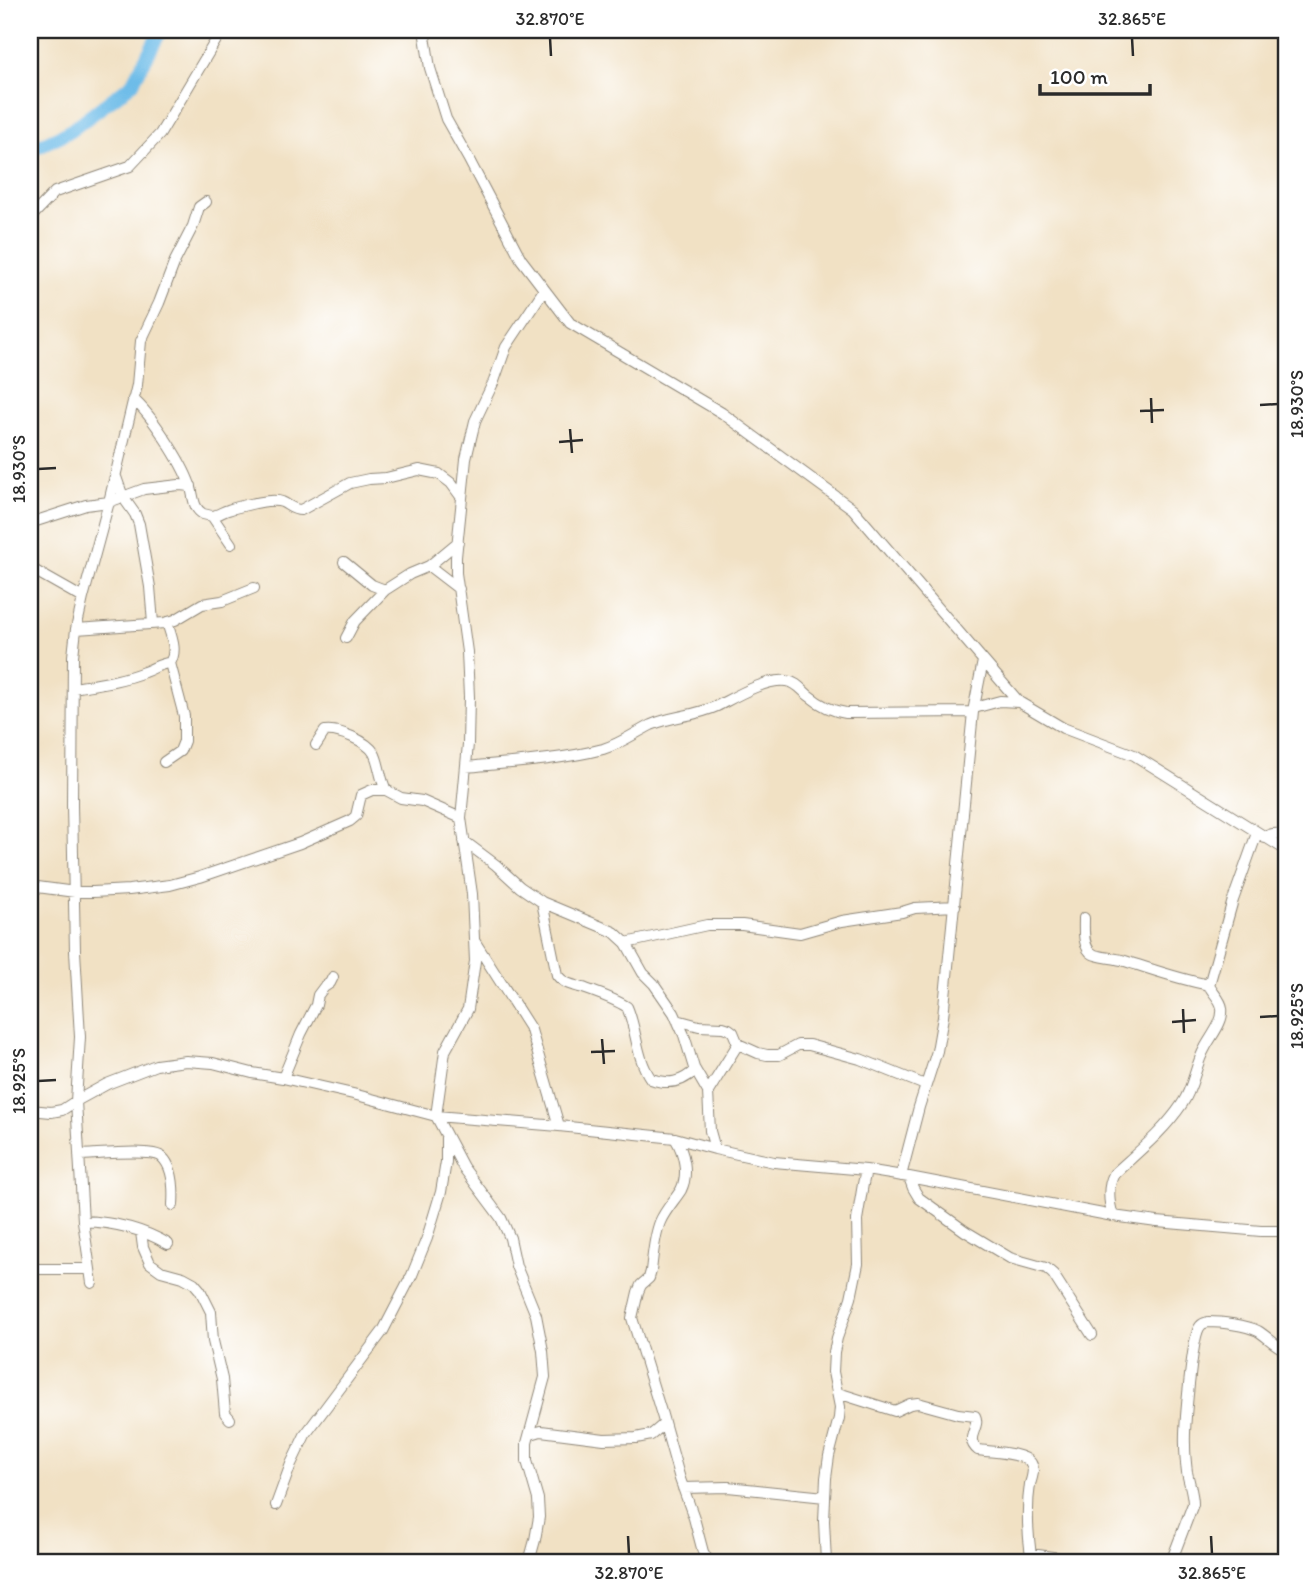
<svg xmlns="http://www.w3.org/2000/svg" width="1316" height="1592" font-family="Itim,sans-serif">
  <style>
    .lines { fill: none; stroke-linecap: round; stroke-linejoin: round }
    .river { stroke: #6dbce8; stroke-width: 14 }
    .minor-casing { stroke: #8e8678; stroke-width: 12 }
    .minor { stroke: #fff; stroke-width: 10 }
    .rail-casing { stroke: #2b2b2b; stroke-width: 5 }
    .rail { stroke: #fff; stroke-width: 2.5; stroke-dasharray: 8; stroke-linecap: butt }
    .ticks { fill: none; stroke: #2b2b2b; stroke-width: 2.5 }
    .neatline { fill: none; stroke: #2b2b2b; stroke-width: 2.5 }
    .ticks-label { font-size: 18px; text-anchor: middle; fill: #2b2b2b }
  </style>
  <rect width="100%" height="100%" fill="#fff"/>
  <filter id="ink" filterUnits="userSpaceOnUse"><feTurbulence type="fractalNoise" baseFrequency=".0143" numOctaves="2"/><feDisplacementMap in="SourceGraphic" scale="14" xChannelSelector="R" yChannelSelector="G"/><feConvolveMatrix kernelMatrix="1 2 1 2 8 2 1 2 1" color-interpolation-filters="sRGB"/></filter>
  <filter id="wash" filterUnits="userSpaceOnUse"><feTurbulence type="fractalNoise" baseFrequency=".00686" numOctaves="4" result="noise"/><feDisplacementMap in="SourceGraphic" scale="28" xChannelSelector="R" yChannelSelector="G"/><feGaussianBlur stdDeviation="1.57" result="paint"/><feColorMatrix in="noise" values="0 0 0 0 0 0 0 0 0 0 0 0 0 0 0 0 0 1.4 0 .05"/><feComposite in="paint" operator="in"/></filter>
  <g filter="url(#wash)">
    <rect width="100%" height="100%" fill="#f1e1c4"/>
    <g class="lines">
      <path class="river" d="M30,150l40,-19 62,-47 29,-54"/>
    </g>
  </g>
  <g filter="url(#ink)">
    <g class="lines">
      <g class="minor-casing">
        <path id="minor" d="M424,30l6,38 16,51 22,39 53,101 49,64 152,90 131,96 166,193 44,26 71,27 152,95
          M30,218l25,-26 75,-26 30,-32 62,-104
          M133,399c18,15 49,63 57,86 4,9 2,23 13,29 0,0 9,2 10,2 5,-1 11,-5 15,-6 9,-3 18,-5 27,-7 7,-1 19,-4 27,-1 7,3 10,8 19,8l49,-27 19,-4 17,-1 33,-8 20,4 12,9 11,15
          M116,477l7,20 12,17 4,10 11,63 3,36
          M212,516l19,28
          M30,523l56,-18 23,-3 35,-13 35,-4 12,1
          M344,562l28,23 13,5
          M429,566l30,23
          M30,568l53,30
          M167,622c4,15 11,27 3,41
          M76,629l89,-6 10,-3 27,-16 20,-3 32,-13
          M346,638l9,-17 30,-31 25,-16 19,-8 29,-24
          M73,688c24,-4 48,-7 71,-16 9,-3 16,-9 26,-9l14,53v25l-4,10 -16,11
          M974,708l26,-7 19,1
          M316,745l9,-14c13,-2 42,10 49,22 5,8 6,26 12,37
          M466,767c43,-4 95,-7 137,-18 17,-5 32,-16 48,-24 21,-9 45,-9 66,-19 18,-9 49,-28 70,-25 9,1 14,8 21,14 12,10 23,16 38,18l127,-1
          M1265,838c6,-6 14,-4 21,-4
          M464,841l32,24 24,22 22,15 72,30 12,11 17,30 11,11 20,29 10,22 10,33 14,24 2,39 5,18
          M30,886l45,6h18l36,-2 41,-5 30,-8 100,-34 50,-22 6,-5 5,-21 11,-5h14l15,8 21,3 39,17
          M542,902l15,73c7,9 15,10 26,13 14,5 32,11 44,19 10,23 9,51 24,72 17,6 31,4 44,-9
          M1084,918c0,10 -2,30 9,36 4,3 24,4 32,7 29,9 53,18 84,24
          M475,942l56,88 28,96
          M626,943l81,-18h35l58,8 42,-12 60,-9 13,-4 40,-2
          M677,1020l22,6 24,1 6,2 4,3 5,12 20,9 9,2h12l19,-10h11l51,14 65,26
          M283,1078l18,-44 15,-29 2,-10 6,-8 6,-4 3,-6
          M708,1092l30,-48
          M30,1110l21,2 11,-2 14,-9 31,-17 49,-19 30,-4 27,2 39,10 31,5 70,16 83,22 123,10 116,12 40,11 59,13 92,8 43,7 204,39 44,6 104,9h25
          M675,1138c9,14 14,36 6,52 -7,11 -16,20 -21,32 -6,15 -7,33 -9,49l-2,7 -8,7 -3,7 -6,26 30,97 18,64 14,39 9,34 6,10
          M79,1155c16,0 72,-7 83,2 12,11 12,33 11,48
          M901,1176l18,-69 18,-56 6,-34 30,-305 10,-51
          M909,1177l4,11 6,10 46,33 45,27 36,10 7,6 39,61
          M1113,1216c-4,-13 -6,-29 1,-42 24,-22 50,-43 68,-70 12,-17 13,-39 23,-56 6,-12 19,-26 17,-40 -1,-9 -10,-15 -13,-23l24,-85 24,-67
          M83,1221c29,1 60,8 85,23
          M141,1232l2,15 7,16 11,8 22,6 11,6 6,7 11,22 2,29 9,38 3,34 5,6
          M30,1269h60
          M92,1283l-9,-62 -7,-120 4,-64 -5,-86 -3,-146 1,-149 3,-27 7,-31 26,-96 28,-117 4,-44 18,-38 16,-42 18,-35 6,-19 7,-5
          M838,1393l57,18 15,-7 8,-1 40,11 17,2c6,12 -12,22 3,34 12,2 45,2 53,13 4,6 1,15 -1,21 -4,26 -2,53 2,78
          M531,1434l10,-3 63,8 32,-1 15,-3 13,-11
          M683,1488l45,-1 97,10
          M276,1505l15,-41 14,-29 78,-104 29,-56 15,-37 14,-46 5,-30v-25
          M1031,1554l57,8
          M529,1562l6,-22 4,-23 -1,-18 -11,-38v-18l18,-66 -2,-26 -7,-36 -20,-49 -6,-28 -9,-20 -38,-51 -27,-51 9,-65 23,-42 7,-48 -3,-67 -11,-76 7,-74 1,-47 -2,-45 -11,-79v-16l10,-98 9,-38 19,-40 12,-34 38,-57
          M826,1562l-2,-41 2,-43 3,-22 10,-38 1,-11 -7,-35 1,-20 3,-14 14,-40 7,-34 -1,-44 6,-36 3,-14
          M1171,1562l22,-58c0,-11 -4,-21 -6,-32 -1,-8 -2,-18 -2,-27 -1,-17 7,-105 14,-117 3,-5 4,-4 9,-6 13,0 38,3 50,9 10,6 17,15 28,19"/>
      </g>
      <use href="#minor" class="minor"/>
      <g class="rail-casing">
        <path id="rail" d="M30,35l8,-5"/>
      </g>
      <use href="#rail" class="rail"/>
    </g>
  </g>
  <path class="ticks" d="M550,38l1,18M1132,38l1,18M1151,398l1,25M1260,405l18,-1M1140,411l24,-1M570,429l2,24M559,442l24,-2M38,469l18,-1M1183,1009l1,24M1260,1017l18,-1M1172,1022l24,-2M602,1039l2,25M591,1052l24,-1M38,1081l18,-1M628,1536l1,18M1211,1536l1,18"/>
  <rect width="1316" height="1592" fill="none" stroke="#fff" stroke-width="77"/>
  <path d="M1040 84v10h110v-10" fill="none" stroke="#2b2b2b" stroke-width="3.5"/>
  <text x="1050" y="84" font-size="21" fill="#2b2b2b" stroke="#ffffff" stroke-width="5" paint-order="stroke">100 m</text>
  <rect x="38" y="38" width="1240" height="1516" class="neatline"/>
  <g class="ticks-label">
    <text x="550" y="25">32.870°E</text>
    <text x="1132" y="25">32.865°E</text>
    <text transform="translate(1297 404) rotate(-90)" y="6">18.930°S</text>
    <text transform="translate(19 469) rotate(-90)" y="6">18.930°S</text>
    <text transform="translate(1297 1016) rotate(-90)" y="6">18.925°S</text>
    <text transform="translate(19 1081) rotate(-90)" y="6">18.925°S</text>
    <text x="629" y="1579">32.870°E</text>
    <text x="1212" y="1579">32.865°E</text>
  </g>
</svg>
